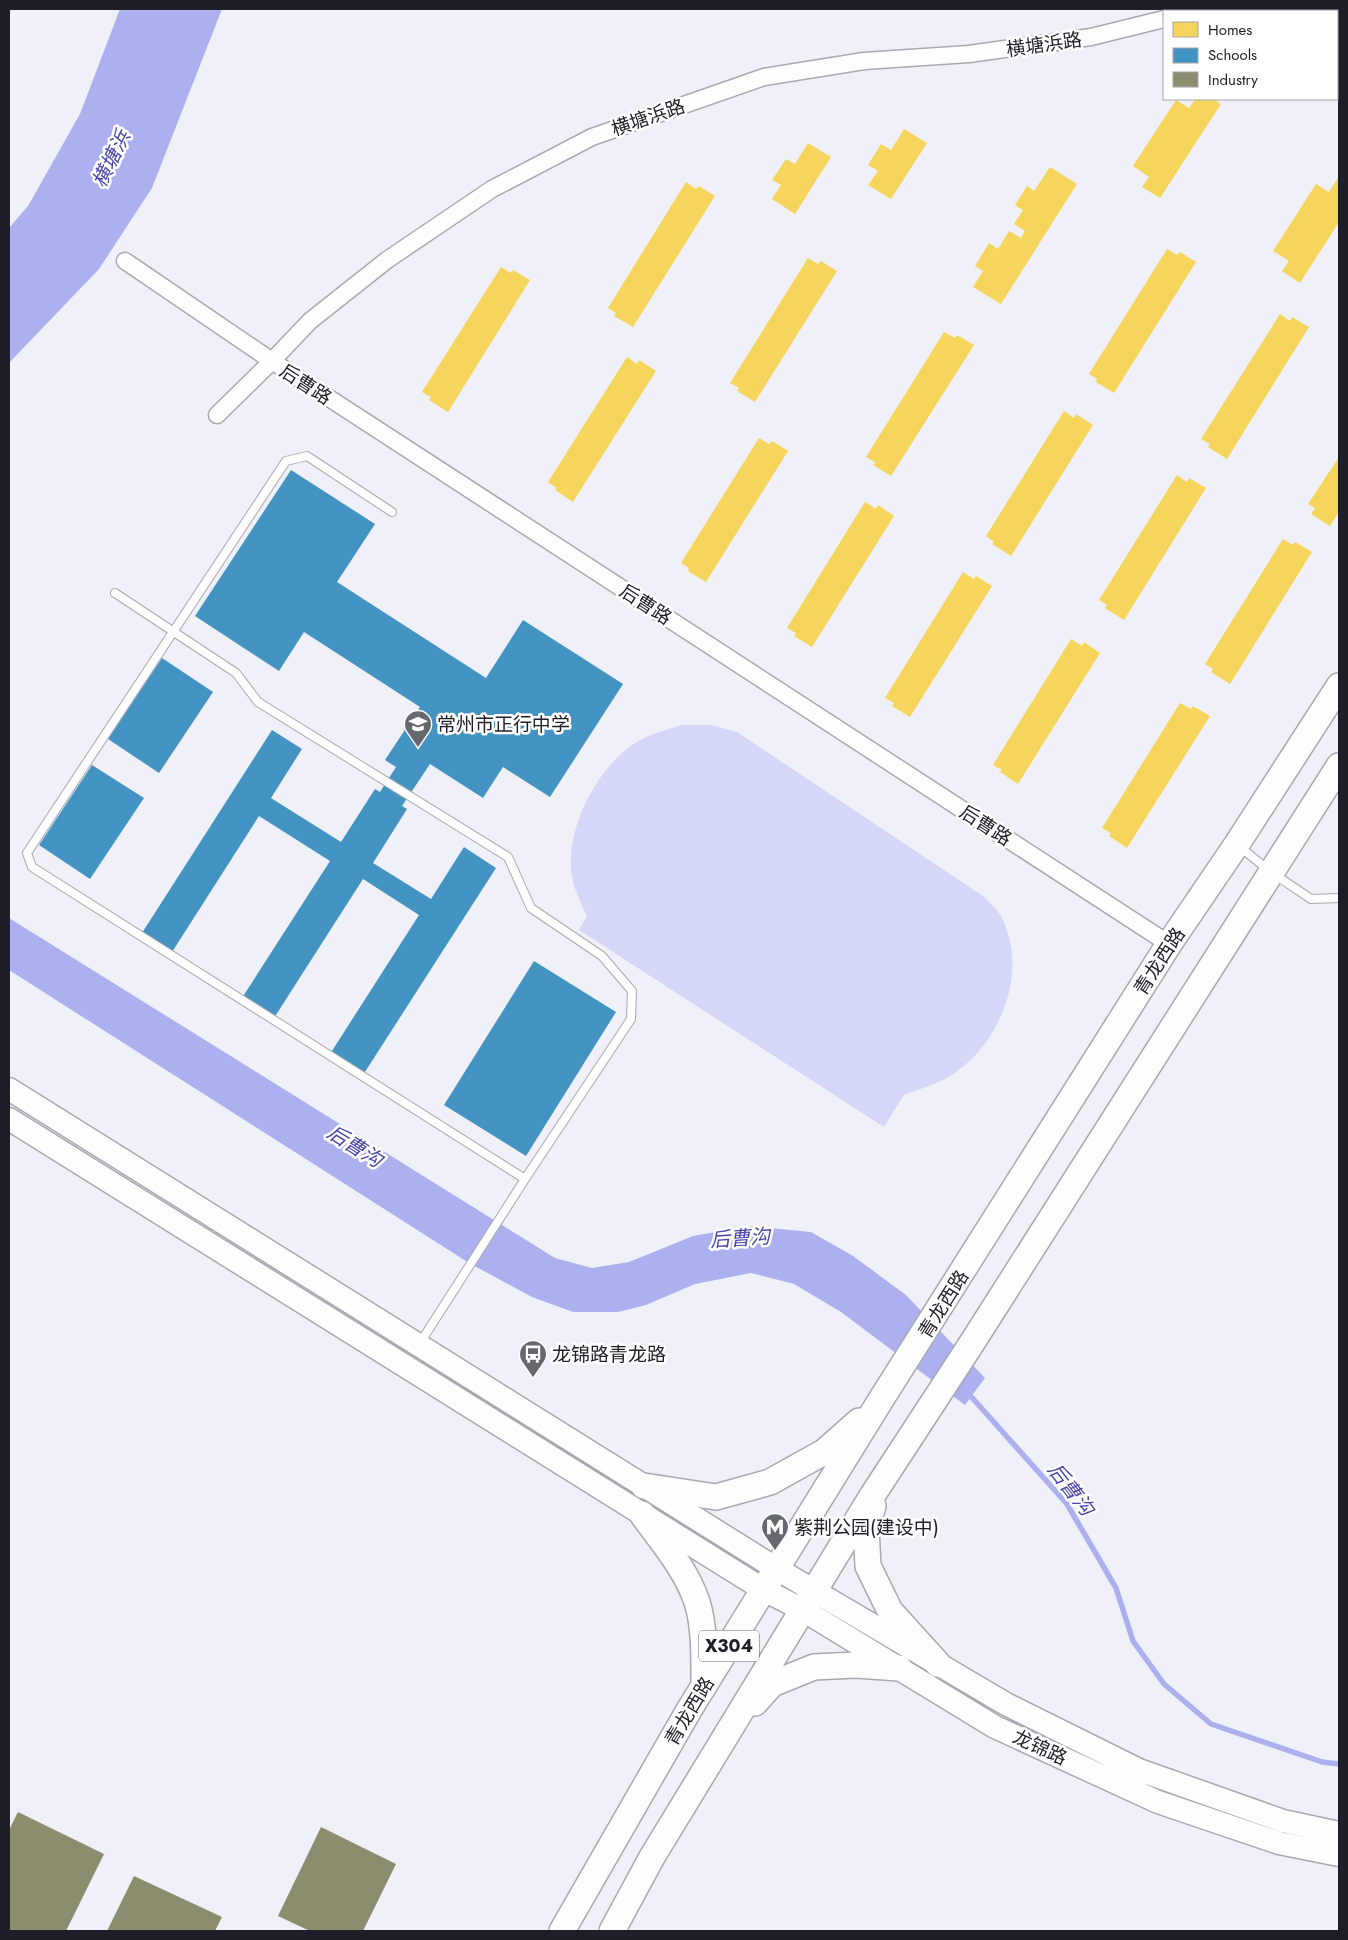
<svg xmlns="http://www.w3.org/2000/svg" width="1348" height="1940" font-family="Jost,'Noto Sans SC',sans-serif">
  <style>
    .green { fill: #d4d7f7 }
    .water { fill: #acb0ef }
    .homes { fill: #f6d55c }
    .schools { fill: #4393c3 }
    .industry { fill: #8c8c6e }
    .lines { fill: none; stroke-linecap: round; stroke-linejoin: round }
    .stream { stroke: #acb0ef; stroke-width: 5.5 }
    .service-casing { stroke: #a8a9b0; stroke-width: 10 }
    .minor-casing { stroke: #a8a9b0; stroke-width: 19 }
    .secondary-casing { stroke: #a8a9b0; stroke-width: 25 }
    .primary-casing { stroke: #a8a9b0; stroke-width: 28 }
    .service { stroke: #fdfdfe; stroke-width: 8 }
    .minor { stroke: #fdfdfe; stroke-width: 16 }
    .secondary { stroke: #fdfdfe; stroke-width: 22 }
    .primary { stroke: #fdfdfe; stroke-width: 25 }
    .labels { text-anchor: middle; stroke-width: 5; stroke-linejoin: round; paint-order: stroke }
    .shield { fill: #fff; stroke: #616268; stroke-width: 1 }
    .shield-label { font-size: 18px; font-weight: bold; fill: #1d1e27 }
    .street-label { font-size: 19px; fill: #1d1e27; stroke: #fff }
    .poi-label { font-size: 19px; fill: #1d1e27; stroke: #fff; text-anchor: start }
    .water-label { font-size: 20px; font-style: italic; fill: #4945a9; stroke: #fff }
  </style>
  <rect width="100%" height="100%" fill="#eff0f8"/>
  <path class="green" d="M682,725h28l27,7 246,164c6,6 14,13 18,20 28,54 1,126 -48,158 -15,10 -33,15 -49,21l-20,32 -305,-197 8,-14c-7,-15 -15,-30 -16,-47 -3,-44 25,-98 61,-124 15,-10 32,-15 50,-20z"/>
  <path class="water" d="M120,9h102l-70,179 -53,81 -90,94v-135l19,-22 52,-92z
    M9,918l546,340 37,10 37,-6 64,-26 57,-10 61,6 42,24 53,39 79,83 -20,27 -124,-93 -47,-28 -43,-11 -56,11 -49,21 -28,7h-45l-41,-15 -63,-34 -460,-293z"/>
  <path class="homes" d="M1195,99h18l8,5 -61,94 -18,-11 7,-10 -16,-11 43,-66 13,8z
    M904,129l23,14 -36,56 -23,-14 10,-14 -10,-6 13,-21 10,6z
    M808,143l23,14 -36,57 -23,-15 9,-14 -9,-5 14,-21 9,5z
    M1050,167l27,17 -76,120 -28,-17 10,-16 -8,-5 14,-23 9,6 11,-18 12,7 4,-7 -11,-7 9,-14 -8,-5 12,-19 7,5z
    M1339,176v46l-39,61 -18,-12 7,-10 -16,-10 43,-67 13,8z
    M686,182l10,7 3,-3 16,10 -82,131 -19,-11 2,-3 -8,-5z
    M1167,249l10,6 3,-3 16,10 -82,131 -18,-11 1,-3 -8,-5z
    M808,258l10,6 3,-3 16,10 -82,131 -18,-11 2,-3 -9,-5z
    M501,267l10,6 2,-3 17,10 -82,132 -19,-12 2,-3 -9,-5z
    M1280,314l10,7 2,-4 17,10 -82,132 -19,-12 2,-3 -9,-5z
    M944,332l11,6 2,-3 17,10 -83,131 -18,-11 2,-3 -9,-5z
    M627,357l10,7 2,-4 17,11 -83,131 -18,-12 2,-2 -9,-6z
    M1064,411l10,7 2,-4 17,11 -82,131 -19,-12 2,-2 -8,-6z
    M759,438l10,6 3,-3 16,10 -82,131 -18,-11 1,-3 -8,-5z
    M1339,457v55l-9,14 -19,-12 4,-6 -7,-4z
    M1177,475l10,7 2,-4 17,10 -82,132 -19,-12 2,-3 -8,-5z
    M865,502l11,7 2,-4 16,11 -82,131 -18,-11 2,-3 -9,-5z
    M1283,539l10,6 2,-3 17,10 -82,132 -19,-12 2,-3 -8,-5z
    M963,572l11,7 2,-3 16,10 -82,131 -18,-11 2,-3 -9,-5z
    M1071,639l11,7 2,-4 16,11 -82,131 -18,-12 2,-2 -9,-5z
    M1180,703l11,6 2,-3 17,10 -83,132 -18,-12 2,-3 -9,-5z"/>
  <path class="schools" d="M291,470l84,54 -38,58 149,96 37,-58 100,64 -73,113 -47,-30 -20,31 -53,-34 -28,42 5,3 -34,54 58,36 33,-52 32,21 -133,207 -33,-21 89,-139 -56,-36 -89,139 -32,-20 88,-137 -71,-45 -87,136 -30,-19 130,-203 30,19 -31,49 70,44 34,-53 5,3 16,-25 -11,-7 35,-53 -116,-75 -25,39 -84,-55z
    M162,658l51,34 -54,81 -51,-34z
    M92,765l52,33 -54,81 -51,-34z
    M534,961l82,51 -90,144 -82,-51z"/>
  <path class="industry" d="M18,1812l86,42 -38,77h-57v-101z
    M321,1827l75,37 -33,67h-53l-32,-15z
    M134,1876l88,41 -7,14h-108z"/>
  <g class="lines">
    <path class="stream" d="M967,1392l100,112 49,84 17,53 31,43 47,40 111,38 17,2"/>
    <g class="service-casing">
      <path id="service" d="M392,512l-85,-56 -21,5 -259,392 5,14 493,312
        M115,593l121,80 22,29 250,155 23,51 71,48 30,35 -1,28 -106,160 -105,164
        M1240,847l31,25 40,27 28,-1"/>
    </g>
    <g class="minor-casing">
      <path id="minor" d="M1193,11l10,-2
        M125,261l147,100 897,583
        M217,415l55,-54 38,-40 77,-61 105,-71 100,-52 172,-60 100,-16 105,-7 122,-17 73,-18"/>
    </g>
    <g class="secondary-casing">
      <path id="secondary" d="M9,1089l768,480 229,135 133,66 144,51 56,12
        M9,1119l755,471 39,20 192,117 163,75 121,41 60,12"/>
    </g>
    <g class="primary-casing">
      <path id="primary" d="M644,1486l72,11 54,-15 54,-30 35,-31
        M873,1506l-7,23 2,37 22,45 48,53
        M642,1514c20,28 44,55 55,88 8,25 7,58 7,84
        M755,1703l17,-19 42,-17 42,-2 43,3
        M562,1931l127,-221 193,-312 287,-454 68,-100 102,-158
        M612,1931l40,-74 220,-361 98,-150 369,-580"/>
    </g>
    <use href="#service" class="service"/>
    <use href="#minor" class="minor"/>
    <use href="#secondary" class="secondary"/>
    <use href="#primary" class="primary"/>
  </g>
  <defs>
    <g id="school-pin" transform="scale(1.4375)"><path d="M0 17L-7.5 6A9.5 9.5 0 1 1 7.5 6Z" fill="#666870" stroke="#fff"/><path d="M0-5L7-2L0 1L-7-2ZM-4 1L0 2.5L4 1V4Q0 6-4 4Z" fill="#fff"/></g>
    <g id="bus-pin" transform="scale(1.4375)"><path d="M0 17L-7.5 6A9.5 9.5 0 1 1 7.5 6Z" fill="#666870" stroke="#fff"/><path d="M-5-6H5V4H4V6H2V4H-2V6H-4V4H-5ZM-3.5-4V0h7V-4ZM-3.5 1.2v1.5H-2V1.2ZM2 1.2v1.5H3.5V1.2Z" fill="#fff"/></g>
    <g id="metro-pin" transform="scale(1.4375)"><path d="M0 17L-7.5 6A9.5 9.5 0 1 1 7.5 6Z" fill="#666870" stroke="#fff"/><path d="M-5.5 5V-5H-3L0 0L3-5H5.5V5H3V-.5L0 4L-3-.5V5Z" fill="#fff"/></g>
  </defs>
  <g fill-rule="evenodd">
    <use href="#school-pin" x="418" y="724"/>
    <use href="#bus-pin" x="533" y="1354"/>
    <use href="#metro-pin" x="775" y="1527"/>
  </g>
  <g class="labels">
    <rect class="shield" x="699" y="1630.5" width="60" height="31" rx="4"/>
    <g class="shield-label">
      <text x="729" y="1652">X304</text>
    </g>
    <g class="street-label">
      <text transform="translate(1044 44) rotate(-8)" y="7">横塘浜路</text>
      <text transform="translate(648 117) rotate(-19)" y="7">横塘浜路</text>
      <text transform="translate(306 384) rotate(33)" y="7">后曹路</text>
      <text transform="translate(646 604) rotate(33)" y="7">后曹路</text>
      <text transform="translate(986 825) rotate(33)" y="7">后曹路</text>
      <text transform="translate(1159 961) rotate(-57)" y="7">青龙西路</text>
      <text transform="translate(943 1304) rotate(-58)" y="7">青龙西路</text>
      <text transform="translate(689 1711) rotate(-59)" y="7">青龙西路</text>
      <text transform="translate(1040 1747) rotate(25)" y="7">龙锦路</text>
    </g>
    <g class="poi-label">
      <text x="437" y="731">常州市正行中学</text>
      <text x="552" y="1361">龙锦路青龙路</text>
      <text x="794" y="1534">紫荆公园(建设中)</text>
    </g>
    <g class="water-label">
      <text transform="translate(111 159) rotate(-64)" y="7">横塘浜</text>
      <text transform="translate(355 1146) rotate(32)" y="7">后曹沟</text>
      <text transform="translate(740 1238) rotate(-4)" y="7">后曹沟</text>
      <text transform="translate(1071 1489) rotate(52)" y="7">后曹沟</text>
    </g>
  </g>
  <rect width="1348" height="1940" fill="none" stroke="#1d1e27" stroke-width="20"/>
  <rect x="1163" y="10" width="175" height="90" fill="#ffffff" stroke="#a5a5a9"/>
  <rect x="1173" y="22" width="25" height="15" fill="#f6d55c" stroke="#a5a5a9"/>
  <text x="1208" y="35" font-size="15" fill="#1d1e27">Homes</text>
  <rect x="1173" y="48" width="25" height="15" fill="#4393c3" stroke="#a5a5a9"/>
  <text x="1208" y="60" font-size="15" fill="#1d1e27">Schools</text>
  <rect x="1173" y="72" width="25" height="15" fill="#8c8c6e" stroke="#a5a5a9"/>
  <text x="1208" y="85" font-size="15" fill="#1d1e27">Industry</text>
</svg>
